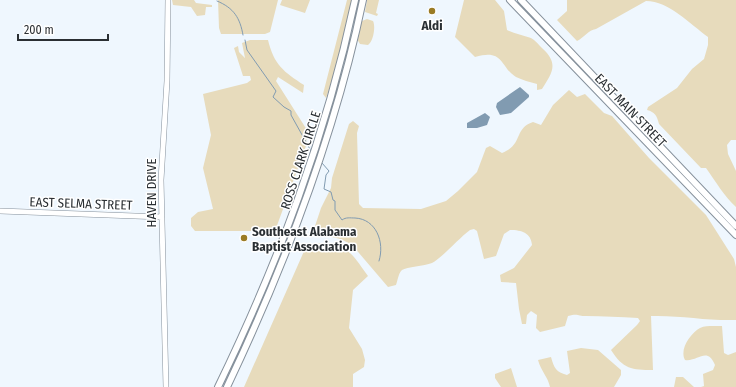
<svg xmlns="http://www.w3.org/2000/svg" width="736" height="387" font-family="'Fira Sans Condensed',sans-serif">
  <style>
    .green { fill: #e7dbbc }
    .water { fill: #819bb1 }
    .lines { fill: none; stroke-linecap: round; stroke-linejoin: round }
    .stream { stroke: #819bb1; stroke-width: 1 }
    .secondary-casing { stroke: #86919c; stroke-width: 6 }
    .highway-casing { stroke: #86919c; stroke-width: 8 }
    .secondary { stroke: #fff; stroke-width: 5 }
    .highway { stroke: #fff; stroke-width: 6 }
    .poi-dot { fill: #9a7b24; stroke: #fff; stroke-width: 1.5 }
    .labels { text-anchor: middle; stroke-width: 3; stroke-linejoin: round; paint-order: stroke }
    .poi-label { font-size: 13px; font-weight: bold; fill: #2a2f33; stroke: #fff }
    .street-label { font-size: 13px; fill: #2a2f33; stroke: #fff }
  </style>
  <rect width="100%" height="100%" fill="#eff7fe"/>
  <path class="green" d="M172,0h22l2,3 16,2v2h-6l-1,8 -8,1 -6,-9 -18,-2z
    M218,0h60l-8,32 -5,2h-44l-2,-6z
    M282,0h28l-5,13 -25,-8z
    M347,0h5l-16,69 -10,29 -3,-4z
    M367,0h12l-3,13 2,1 -1,2 -12,-4z
    M464,0h31l9,11 3,19c8,4 16,5 24,8 4,2 8,7 12,11 16,15 9,24 -1,40l-5,1v-6c-7,-2 -15,-4 -21,-7 -16,-10 -12,-29 -41,-20l-20,-20z
    M567,0h169v140h-5l-4,5 1,9 8,17v36c-12,-11 -20,-25 -30,-39h-5l-42,-44c-2,-8 -4,-12 -12,-14l1,-3 29,-19 15,-19 12,-10 4,-14v-8c-18,-13 -39,-36 -62,-36l-50,28c-8,1 -11,8 -19,12l-20,-21 10,-9z
    M367,19l6,2c3,6 0,21 -5,24l-8,-1 -3,-5 5,-18z
    M250,40h18c6,25 16,32 36,45l-1,8 -25,-16 -2,4 31,49 -1,16 -31,85h-80l-4,-5v-8l7,-6 15,-3 -10,-41 8,-33 -8,-41 44,-11 4,-3 -1,-4h-7l-9,-28 4,-2 1,6 6,6 -3,-15z
    M569,90l8,7 8,-3 19,19 8,3 37,42 57,57 28,44 2,8v53c-29,1 -56,-5 -85,-4l2,54c-21,0 -30,-1 -42,-20l26,-25 3,-4 -2,-3c-18,-1 -35,-2 -52,-2 -8,0 -8,-3 -18,0l-3,10 -25,6 -4,-4 1,-13 -6,-4 -4,4 -1,9h-4l-3,-15 -3,-26 -15,-1 -1,-7 14,-7 18,-23c-1,-12 -10,-15 -22,-15l-6,4 -8,22 -12,3 -7,-28 -3,-2 -4,1c-11,8 -28,28 -38,33 -8,3 -25,4 -30,7 -4,4 -4,10 -6,15l-8,2 -35,-41c-13,-10 -26,-10 -41,-11l9,-27 10,-20 1,-10 17,-54 4,-3 6,5 -2,7 2,71 4,4 58,1 25,-8 12,-10 19,-19 9,-24 4,-2 12,7c22,-9 11,-24 31,-31l8,3 12,-20z
    M320,243c29,2 32,11 48,33l-15,14 -4,38 13,21 3,11 -1,7 -11,7v13h-109l61,-138z
    M713,326h9l2,27 4,2 8,-3v35h-35l3,-1 -1,-12 10,-4 2,-5c-8,-19 -17,-3 -30,-5 -6,-11 6,-27 15,-32 4,-2 9,-2 13,-2z
    M581,348l17,2 23,20v5l-7,12h-64c-2,-10 -9,-16 -12,-27l13,-3c3,11 5,15 16,18l3,-2 -3,-22z
    M511,368l6,19h-16l-6,-9v-4z
    M676,377h7l11,10h-20z"/>
  <path class="water" d="M520,87l9,8v2l-18,16 -11,2 -4,-8 1,-4z
    M485,113l5,4 -3,8 -10,3h-10v-5z"/>
  <g class="lines">
    <path class="stream" d="M217,1c17,7 23,17 26,34
      M245,40l2,10 29,41 -3,6 11,10 7,4v4l20,36
      M322,163l7,8 -3,4 -2,14 7,3 2,8 2,1v9l7,10c4,-3 8,-2 13,-2 21,1 30,24 24,43"/>
    <g class="secondary-casing">
      <path id="secondary" d="M0,211l162,6
        M166,387l-5,-207 6,-99 1,-81"/>
    </g>
    <g class="highway-casing">
      <path id="highway" d="M510,0l226,235
        M521,0l215,226
        M218,387c61,-126 108,-251 137,-387
        M227,387c59,-124 108,-252 136,-387"/>
    </g>
    <use href="#secondary" class="secondary"/>
    <use href="#highway" class="highway"/>
  </g>
  <g class="poi-dot">
    <circle cx="432" cy="11" r="4"/>
    <circle cx="244" cy="238" r="4"/>
  </g>
  <g class="labels">
    <g class="poi-label">
      <text x="432" y="30">Aldi</text>
      <text x="252" y="236" text-anchor="start">Southeast Alabama<tspan x="252" dy="15">Baptist Association</tspan></text>
    </g>
    <g class="street-label">
      <text transform="translate(631 110) rotate(46)" y="5">EAST MAIN STREET</text>
      <text transform="translate(300 160) rotate(-72)" y="5">ROSS CLARK CIRCLE</text>
      <text transform="translate(151 193) rotate(-90)" y="5">HAVEN DRIVE</text>
      <text transform="translate(81 203) rotate(2)" y="5">EAST SELMA STREET</text>
    </g>
  </g>
  <path d="M18 34v6h90v-6" fill="none" stroke="#2a2f33" stroke-width="2"/>
  <text x="24" y="34" font-size="12" fill="#2a2f33" stroke="#ffffff" stroke-width="3" paint-order="stroke">200 m</text>
</svg>
